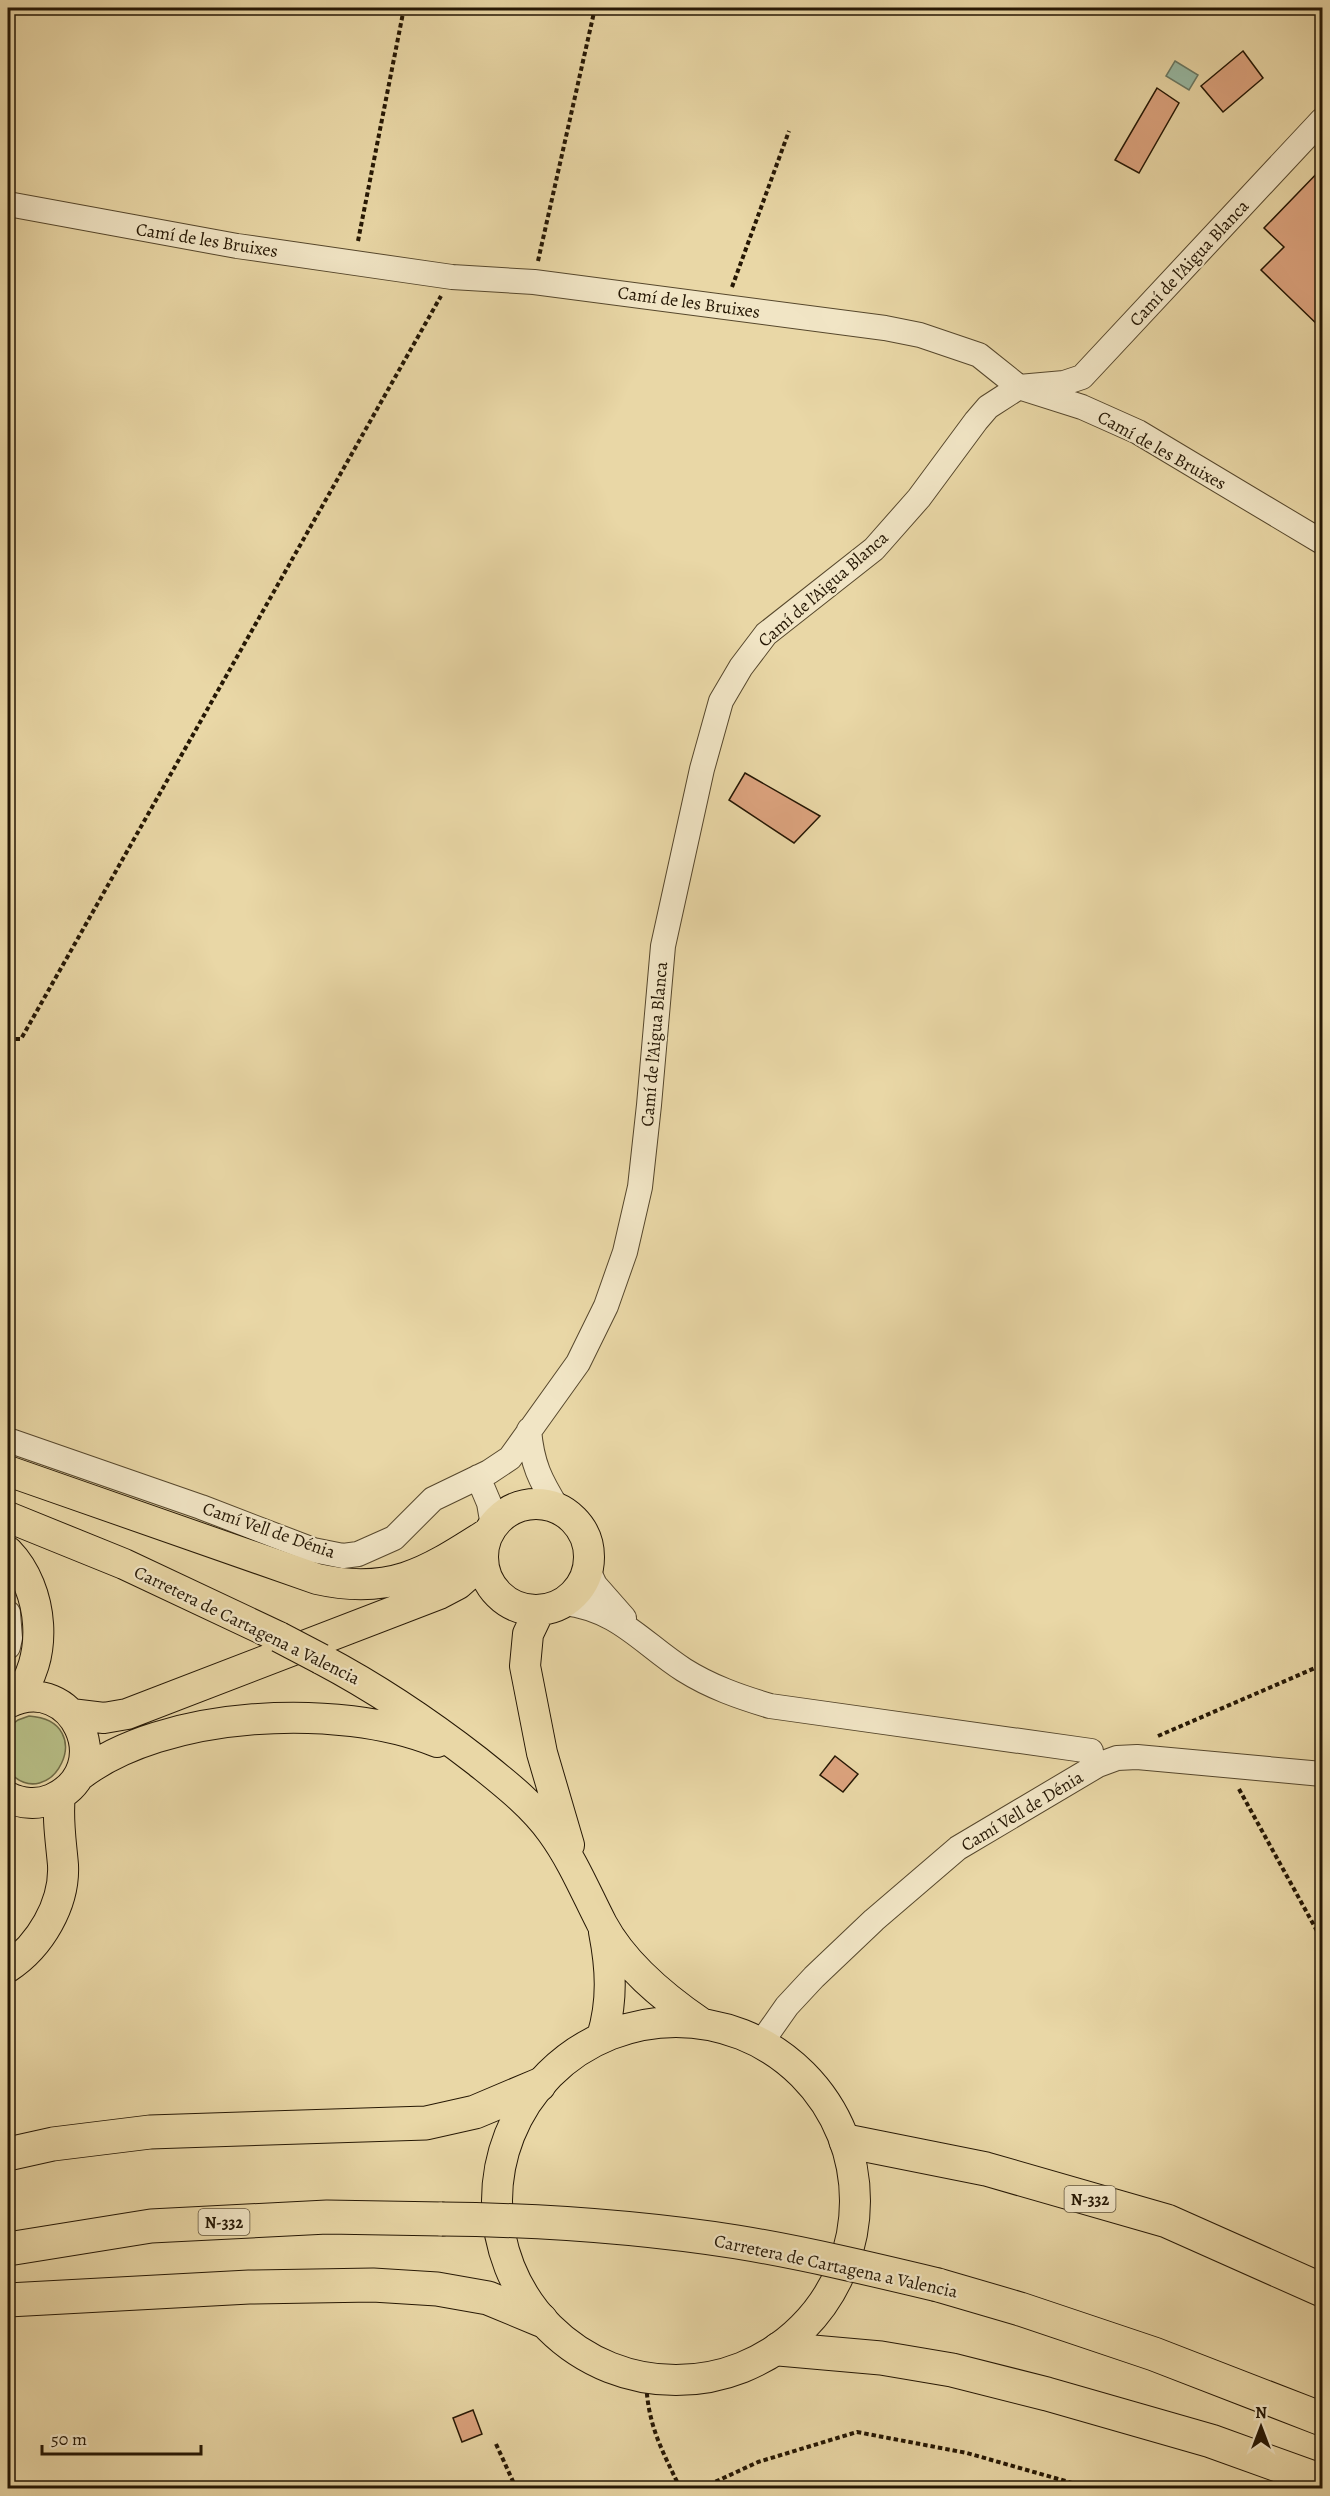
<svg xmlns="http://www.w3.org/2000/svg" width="1330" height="2496" font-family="Alegreya,serif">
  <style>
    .green { fill: #b7be86; stroke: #6e6a45; stroke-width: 1.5 }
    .water { fill: #98baa4; stroke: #6a7964; stroke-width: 1.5 }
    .building { fill: #dca37e; stroke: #251704; stroke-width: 1.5 }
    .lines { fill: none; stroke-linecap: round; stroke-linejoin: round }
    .minor-casing { stroke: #56472c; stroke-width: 26 }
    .major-casing { stroke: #251704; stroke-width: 32 }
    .highway-casing { stroke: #251704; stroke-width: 35 }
    .path { stroke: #251704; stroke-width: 4; stroke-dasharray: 4.5 3; stroke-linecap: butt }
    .minor { stroke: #f1e5c5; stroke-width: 24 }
    .major { stroke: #e9d7a6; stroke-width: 30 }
    .highway { stroke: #e9d7a6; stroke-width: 33 }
    .major-bridge-casing { stroke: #251704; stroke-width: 32; stroke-linecap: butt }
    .highway-bridge-casing { stroke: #251704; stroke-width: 35; stroke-linecap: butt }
    .major-bridge { stroke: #e9d7a6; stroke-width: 30 }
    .highway-bridge { stroke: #e9d7a6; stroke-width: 33 }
    .labels { text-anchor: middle; stroke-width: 4.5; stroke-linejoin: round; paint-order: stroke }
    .shield { fill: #f1e5c5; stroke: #62553e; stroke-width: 1.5 }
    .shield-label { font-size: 16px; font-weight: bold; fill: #251704 }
    .street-label { font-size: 18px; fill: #251704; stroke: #f1e5c5 }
  </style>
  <rect width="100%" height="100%" fill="#e9d7a6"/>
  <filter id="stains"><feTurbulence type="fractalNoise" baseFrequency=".00333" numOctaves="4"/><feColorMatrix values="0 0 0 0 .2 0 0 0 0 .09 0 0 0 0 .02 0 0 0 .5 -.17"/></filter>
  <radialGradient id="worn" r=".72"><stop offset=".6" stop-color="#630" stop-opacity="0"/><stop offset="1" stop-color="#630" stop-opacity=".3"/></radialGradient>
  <path class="green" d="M29,1716c72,5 22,102 -21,55v-43l10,-8z"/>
  <path class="water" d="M1175,61l23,14 -9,15 -23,-14z"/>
  <path class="building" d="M1243,51l20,27 -40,34 -22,-26z
    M1157,88l22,15 -40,70 -24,-13z
    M1323,167v163l-62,-60 23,-23 -20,-19z
    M745,773l75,43 -26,27 -65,-43z
    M835,1756l23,18 -15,18 -23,-17z
    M473,2410l9,24 -20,8 -9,-24z"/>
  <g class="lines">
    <g class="minor-casing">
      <path id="minor" d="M8,204l229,42 215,31 82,5 351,46 35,7 59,20 40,32 63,20 56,25 184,110
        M529,1430c3,34 11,50 29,79
        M8,1440l193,67 112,43 30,6 15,-2 36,-16 39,-39 56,-27 21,-14 68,-95 28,-57 19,-54 15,-65 9,-82 14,-159 39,-177 19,-68 20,-34 25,-33 108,-85 45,-51 57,-77 12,-14 31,-20 45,-4 18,-6 240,-257
        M478,1477l11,26 4,23
        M588,1570l7,15 29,33
        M564,1603c54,6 78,40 120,67 27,17 56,27 86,36l321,45
        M8,1613l2,25 -2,9
        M761,2043l26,-37 27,-29 60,-57 84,-72 140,-83 19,-7 20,-1 185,17"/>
    </g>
    <g class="major-casing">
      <path id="major" d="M8,1471l309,108c75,17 111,-8 171,-46
        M483 1557a53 53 0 1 1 106 0a53 53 0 1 1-106 0Z
        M8,1517l116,47 155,73
        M8,1552c36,37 42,108 7,147
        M539,1611l-11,23 -3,32 17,87 27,92
        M321,1659c55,29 107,64 156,102 26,21 55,43 75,71 21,29 34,61 50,92 22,41 61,73 99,99
        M8,1703c65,-32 111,66 44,96 -14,6 -31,5 -44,-2
        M71,1714l33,4 23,-4 312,-120 19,-10 25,-22
        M79,1776c84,-66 261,-74 358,-34
        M8,1967c32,-21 57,-63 55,-102 -2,-24 -6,-46 -3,-70
        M497 2201a179 179 0 1 1 358 0a179 179 0 1 1-358 0Z
        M602,2037c11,-36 9,-69 2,-105"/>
    </g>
    <g class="highway-casing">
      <path id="highway" d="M846,2141l140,28 181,52 155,69
        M8,2154l45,-10 97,-12 276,-9 49,-11 64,-27
        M8,2249l143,-23 176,-9 115,2
        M938,2285l82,24 134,45 168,65
        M8,2300l241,-13 124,-2 64,4 51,9 53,22
        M779,2349l102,9 71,12 95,24 164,47 111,40"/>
    </g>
    <path class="path" d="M358,241l46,-233
      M538,261l57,-253
      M732,287l57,-156
      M8,1039h13l420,-743
      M1158,1736l164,-71
      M1239,1789l83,151
      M646,2378c1,46 15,70 34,110
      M496,2444l20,44
      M702,2488l56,-26 99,-30 110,21 123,35"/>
    <use href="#minor" class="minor"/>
    <use href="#major" class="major"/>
    <use href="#highway" class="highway"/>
    <g class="major-bridge-casing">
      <path id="major-bridge" d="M279,1637l42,22"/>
    </g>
    <g class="highway-bridge-casing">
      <path id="highway-bridge" d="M442,2219c99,1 197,8 295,23 67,11 134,27 201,43"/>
    </g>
    <use href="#major-bridge" class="major-bridge"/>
    <use href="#highway-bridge" class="highway-bridge"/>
  </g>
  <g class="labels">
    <g class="shield">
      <rect x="1064.5" y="2186" width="51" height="26" rx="4.5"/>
      <rect x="198.5" y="2209" width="51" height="26" rx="4.5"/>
    </g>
    <g class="shield-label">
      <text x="1090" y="2205">N-332</text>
      <text x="224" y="2228">N-332</text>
    </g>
    <g class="street-label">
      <text transform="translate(207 240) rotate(9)" y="6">Camí de les Bruixes</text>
      <text transform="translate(1189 263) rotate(-47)" y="6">Camí de l’Aigua Blanca</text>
      <text transform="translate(689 302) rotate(8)" y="6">Camí de les Bruixes</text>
      <text transform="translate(1162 450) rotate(29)" y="6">Camí de les Bruixes</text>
      <text transform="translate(823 589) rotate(-41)" y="6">Camí de l’Aigua Blanca</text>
      <text transform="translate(654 1044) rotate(-85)" y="6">Camí de l’Aigua Blanca</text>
      <text transform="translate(269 1530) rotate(19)" y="6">Camí Vell de Dénia</text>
      <text transform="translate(247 1625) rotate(26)" y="6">Carretera de Cartagena a Valencia</text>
      <text transform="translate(1022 1811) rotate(-31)" y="6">Camí Vell de Dénia</text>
      <text transform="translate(836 2266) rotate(12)" y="6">Carretera de Cartagena a Valencia</text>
    </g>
  </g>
  <rect width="1330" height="2496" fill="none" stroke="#e9d7a6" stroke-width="30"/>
  <rect x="9" y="9" width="1312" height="2478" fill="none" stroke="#251704" stroke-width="3"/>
  <rect x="15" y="15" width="1300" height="2466" fill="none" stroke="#251704" stroke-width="1.5"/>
  <g transform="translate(1261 2427)" stroke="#f1e5c5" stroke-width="4.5" paint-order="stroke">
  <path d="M0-4.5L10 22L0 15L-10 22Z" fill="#251704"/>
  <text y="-9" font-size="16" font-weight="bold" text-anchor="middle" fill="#251704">N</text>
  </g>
  <path d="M42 2445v9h159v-9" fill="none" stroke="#251704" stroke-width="3"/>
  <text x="51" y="2445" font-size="18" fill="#251704" stroke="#f1e5c5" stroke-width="4.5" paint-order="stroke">50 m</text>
  <rect width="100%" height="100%" filter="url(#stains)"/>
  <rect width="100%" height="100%" fill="url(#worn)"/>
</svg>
